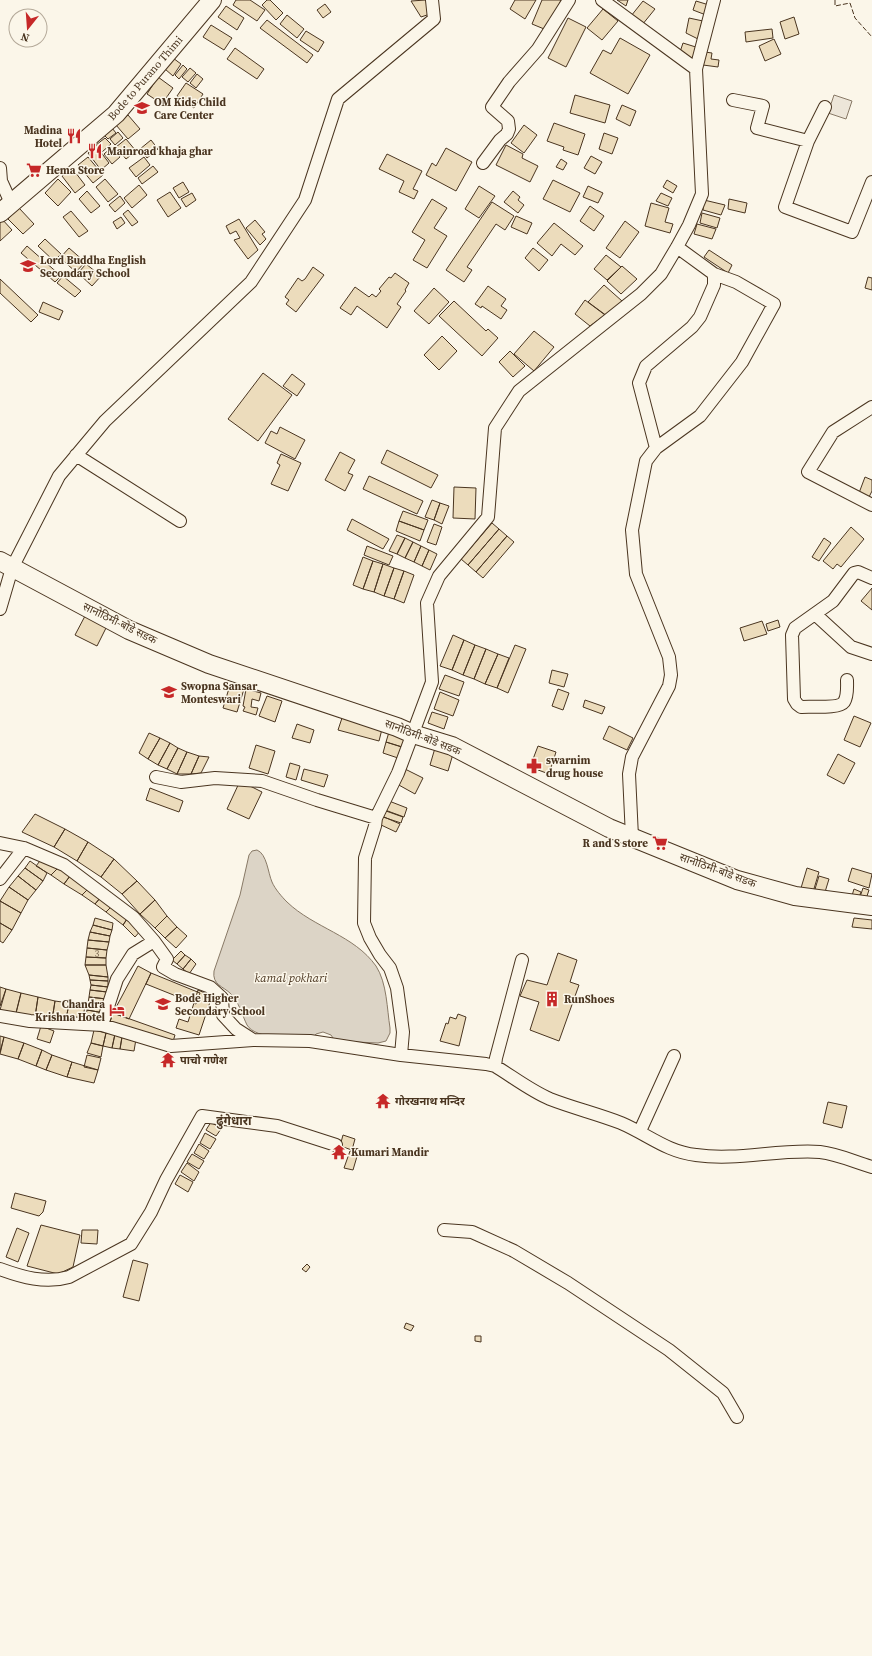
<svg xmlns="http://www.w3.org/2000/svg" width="872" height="1656" font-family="'Source Serif 4','Noto Sans Devanagari',serif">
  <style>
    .park { fill: #ede6d9; stroke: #887966 }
    .water { fill: #dcd4c6; stroke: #887966 }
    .building { fill: #ecdcbc; stroke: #4a3520 }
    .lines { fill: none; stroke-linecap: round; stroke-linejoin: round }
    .minor-casing { stroke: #4a3520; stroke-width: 14 }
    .primary-casing { stroke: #4a3520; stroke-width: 20 }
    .minor { stroke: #fbf6e9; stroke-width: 12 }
    .primary { stroke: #fbf6e9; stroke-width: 18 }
    .fence { stroke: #4a3520; stroke-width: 1; stroke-dasharray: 5 2; stroke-linecap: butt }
    .labels { text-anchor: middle; stroke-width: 3; stroke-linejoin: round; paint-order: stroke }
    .number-label { font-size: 9px; fill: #725f47 }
    .street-label { font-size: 11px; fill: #4a3520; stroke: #fbf6e9 }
    .poi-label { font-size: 11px; font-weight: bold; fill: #4a3520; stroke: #fbf6e9; text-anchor: start }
    .water-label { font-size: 12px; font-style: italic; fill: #4a3520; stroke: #fbf6e9 }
    .neighbourhood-label { font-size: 12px; font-weight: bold; fill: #4a3520; stroke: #fbf6e9 }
  </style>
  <rect width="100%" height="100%" fill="#fbf6e9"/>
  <path class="park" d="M834,95l18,6 -6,18 -18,-6z"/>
  <path class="water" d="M257,850c10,4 11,23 15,32 3,7 10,15 15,20 27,26 67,33 89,64 11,17 11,43 14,62v5l-4,8 -8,2 -43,-2 -4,-6 -8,-3 -7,2 -4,5c-17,-1 -56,1 -65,-14 -5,-10 -8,-23 -16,-31 -8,-8 -19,-9 -17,-23l26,-76 9,-40 3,-4z"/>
  <path class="building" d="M236,0h14l15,10 -8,11 -24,-16z
    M267,0h3l13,13 -7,7 -14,-15z
    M426,0l7,13 -12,4 -10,-16z
    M515,0h21l-11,19 -15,-10z
    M542,0h19l-12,31 -17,-7z
    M617,0h11l-2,6z
    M643,1l12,8 -13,16 -11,-9z
    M696,1l13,4 -3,10 -13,-5z
    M325,4l6,8 -8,6 -6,-8z
    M226,6l18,12 -7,12 -19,-13z
    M603,9l15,12 -16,19 -15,-12z
    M287,15l17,14 -7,9 -17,-14z
    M794,17l5,17 -14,5 -5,-17z
    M568,18l18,9 -20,40 -18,-9z
    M689,18l14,3 -3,19 -14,-7z
    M267,20l46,35 -6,8 -47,-35z
    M211,25l21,13 -8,12 -21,-13z
    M772,29l1,9 -27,4 -1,-10z
    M306,31l18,11 -6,10 -18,-12z
    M620,38l30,17 -22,39 -38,-21 13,-23 8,4z
    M774,39l7,15 -16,7 -6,-15z
    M683,43l16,5 -6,17 -14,-10z
    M235,48l29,21 -7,10 -30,-20z
    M705,52l7,1 -1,6 8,1 -1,7 -15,-2z
    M173,58l8,6 -8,12 -8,-7z
    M183,65l4,4 -8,10 -4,-4z
    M190,68l6,5 -8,9 -6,-5z
    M197,74l6,5 -7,9 -6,-5z
    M158,77l15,11 -11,16 -15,-10z
    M186,83l17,11 -9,14 -17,-12z
    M575,95l35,10 -5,18 -35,-10z
    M622,105l14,6 -6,15 -14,-7z
    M128,115l12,14 -12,10 -12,-14z
    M554,123l31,11 -7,21 -15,-5 1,-3 -17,-6z
    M524,125l13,10 -13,18 -13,-10z
    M112,128l4,5 -8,6 -4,-4z
    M118,132l5,6 -8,7 -5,-6z
    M604,133l14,5 -6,16 -13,-5z
    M105,138l6,6 -9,8 -6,-7z
    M126,139l10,12 -10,8 -10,-12z
    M151,140l7,9 -11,9 -7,-9z
    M506,145l17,9 -1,4 16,8 -8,16 -34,-17z
    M97,147l12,16 -8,7 -13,-17z
    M112,147l8,10 -8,7 -8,-10z
    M446,148l26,14 -16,29 -30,-16 6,-12 4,3z
    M387,154l35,17 -9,18 5,2 -4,8 -15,-7 5,-11 -25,-12z
    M591,156l11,6 -7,12 -11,-6z
    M88,157l15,18 -10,8 -15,-18z
    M144,157l6,8 -14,12 -7,-9z
    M561,159l6,4 -4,7 -7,-3z
    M153,166l5,6 -16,12 -4,-6z
    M72,168l13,17 -10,8 -13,-17z
    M58,179l13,13 -13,14 -13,-13z
    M105,179l13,15 -10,8 -12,-15z
    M553,180l27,13 -10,19 -27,-13z
    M667,180l10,6 -4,7 -10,-6z
    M183,182l6,10 -10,6 -6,-10z
    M139,185l8,10 -15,13 -8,-10z
    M479,186l16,10 -16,22 -14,-9z
    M588,186l15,7 -5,10 -15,-6z
    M87,191l13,15 -9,7 -12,-14z
    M513,191l7,6 -2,3 6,5 -6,8 -14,-11z
    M170,192l11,16 -13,9 -11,-17z
    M192,193l4,7 -10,7 -5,-8z
    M661,193l11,5 -4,8 -12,-5z
    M120,196l5,7 -10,9 -6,-7z
    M432,199l15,9 -13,20 13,8 -20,32 -14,-8 12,-20 -13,-8z
    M729,199l18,4 -2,10 -17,-4z
    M704,200l21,5 -4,10 -18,-5z
    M492,202l22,14 -9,14 -9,-6 -29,43 5,3 -8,12 -18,-12z
    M651,203l18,5 -4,14 8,2 -3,9 -25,-7z
    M590,206l14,10 -10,15 -14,-10z
    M19,208l15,16 -11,10 -15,-15z
    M128,210l10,12 -6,4 -9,-12z
    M71,211l17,20 -9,6 -16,-20z
    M702,213l18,5 -3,10 -17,-5z
    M516,216l16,7 -5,11 -16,-7z
    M121,217l4,6 -8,6 -4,-7z
    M1,218l11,12 -12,11v-22z
    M239,219l19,31 -10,9 -14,-19 6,-2 -4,-7 -6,3 -4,-8z
    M255,220l10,12 -3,2 4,5 -6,6 -14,-17z
    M625,221l14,11 -19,26 -14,-10z
    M554,223l29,23 -8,9 -14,-11 -9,12 -15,-13z
    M697,224l19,5 -4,10 -18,-5z
    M45,239l16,15 -7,7 -16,-15z
    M27,246l34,30 -6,6 -34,-29z
    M69,248l16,14 -9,10 -16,-14z
    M533,248l15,12 -9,11 -14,-13z
    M709,250l23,15 -4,8 -24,-16z
    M606,255l15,12 -14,13 -13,-11z
    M86,264l15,12 -9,10 -14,-13z
    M622,266l15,13 -16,15 -14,-13z
    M313,267l11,8 -28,37 -10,-8 3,-4 -4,-3 13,-19 4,3 3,-2z
    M395,273l14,10 -4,7 1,1 -9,13 4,3 -14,21 -30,-22 -6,9 -11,-7 15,-21 14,10 3,-3 4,3 5,-6 -2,-2 10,-12 2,1z
    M63,276l18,15 -6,6 -18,-14z
    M868,277l4,1v12l-7,-2z
    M0,279l38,36 -7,7 -31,-29z
    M604,285l18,16 -15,15 -19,-14z
    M488,286l18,13 -5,7 6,4 -6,9 -19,-13 -1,2 -6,-4z
    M434,288l15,14 -20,22 -15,-13z
    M585,300l20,15 -15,11 -15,-12z
    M454,301l32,30 2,-2 10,9 -16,18 -43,-40z
    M43,302l20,9 -4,9 -20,-8z
    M534,331l20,16 -20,24 -20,-17z
    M442,336l15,15 -18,19 -15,-15z
    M510,351l15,15 -12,11 -14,-15z
    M263,373l29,22 -34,46 -30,-22z
    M292,374l13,10 -8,12 -14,-10z
    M280,427l25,13 -10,19 -30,-16 6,-12 6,3z
    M387,450l51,25 -7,13 -50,-25z
    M340,452l15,8 -7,13 5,2 -8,16 -20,-11z
    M281,454l20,9 -13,28 -17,-7 9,-19 -3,-2z
    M369,476l54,25 -6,13 -54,-25z
    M865,477l7,3v11l-3,6 -10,-4z
    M454,487l22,1 -1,31 -22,-1z
    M432,500l8,3 -6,17 -9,-3z
    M440,503l9,3 -7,18 -8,-4z
    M403,511l25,9 -4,10 -25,-9z
    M352,519l37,20 -6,10 -36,-19z
    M399,521l25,9 -4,11 -24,-10z
    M492,523l7,6 -31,36 -7,-6z
    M434,524l8,3 -6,18 -9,-3z
    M851,527l13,12 -23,28 -4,-3 -4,5 -10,-8z
    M499,529l8,7 -31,36 -8,-7z
    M397,535l8,3 -8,16 -8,-3z
    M507,536l7,6 -31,36 -7,-6z
    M405,538l8,4 -8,16 -8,-4z
    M824,538l7,5 -12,18 -7,-4z
    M413,542l8,4 -7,16 -9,-4z
    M367,546l26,10 -4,9 -25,-10z
    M421,546l8,4 -7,16 -8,-4z
    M429,550l8,4 -7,16 -8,-4z
    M363,557l10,4 -10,28 -10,-4z
    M373,561l10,3 -9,28 -11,-3z
    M383,564l11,4 -10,28 -10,-4z
    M394,568l10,3 -10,28 -10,-3z
    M404,571l10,4 -10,28 -10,-4z
    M872,588v22l-11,-9z
    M85,616l22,10 -10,20 -22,-11z
    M778,620l2,7 -12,4 -2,-7z
    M762,621l5,13 -23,7 -4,-13z
    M453,635l11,5 -12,30 -12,-4z
    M464,640l11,5 -12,30 -11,-5z
    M475,645l11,4 -12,30 -11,-4z
    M515,645l11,4 -18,44 -11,-5z
    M486,649l12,5 -13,30 -11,-5z
    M498,654l11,4 -12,30 -12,-4z
    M552,670l16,4 -4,13 -15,-4z
    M445,675l19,7 -5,14 -20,-7z
    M230,685l14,4 -7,23 -14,-4z
    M246,689l15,4 -2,8 -7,-2 -1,8 7,1 -2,7 -13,-4 2,-4 -2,-1z
    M558,689l11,4 -6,17 -11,-4z
    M440,692l19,8 -6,16 -19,-7z
    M267,696l15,5 -7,21 -16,-6z
    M585,700l20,7 -3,7 -19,-7z
    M432,712l16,5 -4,12 -16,-6z
    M854,716l17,7 -11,24 -16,-7z
    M342,718l40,11 -3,12 -41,-11z
    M297,724l17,6 -4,13 -18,-5z
    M609,726l24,12 -6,12 -24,-11z
    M389,732l16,5 -3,10 -16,-5z
    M149,733l11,5 -12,21 -9,-6z
    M160,738l10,5 -12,22 -10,-6z
    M386,742l16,5 -4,11 -15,-5z
    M170,743l8,5 -11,21 -9,-4z
    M256,745l19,6 -7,23 -19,-6z
    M538,746l18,6 -7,22 -19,-7z
    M178,748l9,4 -10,22 -10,-5z
    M435,748l18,6 -5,17 -18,-6z
    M187,752l12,4 -8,18h-14z
    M838,754l17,9 -11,21 -17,-9z
    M199,756l10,1 -8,16 -10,1z
    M290,763l10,3 -4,14 -10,-3z
    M304,769l24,6 -4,12 -23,-7z
    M405,769l18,9 -8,16 -18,-10z
    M240,781l22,11 -13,27 -22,-10z
    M150,788l33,13 -4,11 -33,-12z
    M389,801l18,7 -3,9 -19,-7z
    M386,811l17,6 -2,6 -18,-6z
    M35,814l30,15 -11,18 -32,-15z
    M382,816l18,8 -4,8 -17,-8z
    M65,829l23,13 -11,19 -23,-14z
    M88,842l26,17 -13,18 -24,-16z
    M43,857l15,11 -7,7 -15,-9z
    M114,859l23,22 -15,13 -21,-17z
    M30,861l17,12 -4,8 -18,-13z
    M25,868l18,13 -7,9 -18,-14z
    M58,868l12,8 -6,8 -13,-9z
    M807,868l12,4 -6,20 -12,-4z
    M852,868l20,6 -3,14 -21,-7z
    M18,876l18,14 -8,10 -19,-13z
    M70,876l19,12 -7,7 -18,-11z
    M819,876l10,3 -4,13 -10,-3z
    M137,881l18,19 -15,14 -18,-20z
    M9,887l19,13 -7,13 -21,-12z
    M89,888l12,9 -6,7 -13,-9z
    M863,888l6,2 -4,12 -6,-2z
    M854,889l7,3 -4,10 -6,-3z
    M101,897l12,8 -7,7 -11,-8z
    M155,900l12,16 -12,12 -15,-14z
    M0,901l21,12 -9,17 -12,-7z
    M113,905l16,11 -6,9 -17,-13z
    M129,916l13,13 -7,8 -12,-12z
    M167,916l10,11 -12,11 -10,-10z
    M95,918l18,5 -1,7 -19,-5z
    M854,918l18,2v9l-20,-2z
    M0,923l12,7 -9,13 -3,-2z
    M93,925l19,5 -2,6 -20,-4z
    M177,927l10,9 -11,12 -11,-10z
    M90,932l20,4 -1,6 -21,-2z
    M88,940l21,2 -2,8 -20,-2z
    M87,948l20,2 -1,8 -20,-1z
    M181,951l4,4 -8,9 -5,-4z
    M558,953l19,7 -7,22 9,3 -20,56 -29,-11 9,-28 -19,-6 7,-16 20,5z
    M185,955l6,4 -8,10 -6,-5z
    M86,957l20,1v7h-21z
    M191,959l5,5 -7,10 -6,-5z
    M85,965h21l2,12 -19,-2z
    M138,966l13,7 -22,46 -16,-6z
    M151,973l49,20 -4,11 -50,-20z
    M89,975l19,2v4l-18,-1z
    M90,980l18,1v6l-17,-2z
    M91,985l17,2 -1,5 -17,-2z
    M0,987l6,2 -6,17z
    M6,989l15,4 -5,20 -16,-3z
    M90,990l17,2v7l-18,-2z
    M198,990l14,6 -13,39 -23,-7 3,-9 9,3z
    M21,993l17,4 -3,20 -19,-4z
    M38,997l17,4 -3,19 -17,-3z
    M89,997l17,2 -2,14 -17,-3z
    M55,1001l14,2 -3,17h-14z
    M69,1003l16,3 -3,17 -16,-3z
    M87,1010l17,3 -2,11 -17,-3z
    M113,1013l62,22 -3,10 -63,-20z
    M458,1014l8,3 -7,29 -19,-5 6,-18 2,1 2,-7 6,2z
    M41,1026l13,5 -4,12 -13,-4z
    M94,1030l12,3 -3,13 -12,-3z
    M106,1033l9,1 -3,14 -9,-2z
    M115,1034l7,3 -2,12 -8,-1z
    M0,1036l4,1 -4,15z
    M4,1037l20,6 -6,16 -18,-5z
    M122,1037l14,2 -2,12 -14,-2z
    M24,1043l18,7 -6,16 -18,-7z
    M91,1043l12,3 -2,11 -14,-4z
    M42,1050l10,5 -6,15 -10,-4z
    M52,1055l20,7 -5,15 -21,-7z
    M87,1055l14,3 -3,12 -14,-3z
    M72,1062l26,8 -4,13 -27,-6z
    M828,1102l19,4 -5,22 -19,-5z
    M211,1122l10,7 -5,7 -10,-6z
    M205,1133l11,6 -6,10 -10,-6z
    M343,1135l12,4 -3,11 -12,-4z
    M199,1144l10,7 -5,8 -10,-6z
    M350,1151l8,2 -5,17 -9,-2z
    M192,1154l12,7 -5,8 -12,-7z
    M187,1163l12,9 -5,9 -13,-9z
    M180,1175l13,7 -5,10 -13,-8z
    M15,1193l31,8 -3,11 -4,4 -28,-8z
    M41,1225l39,10 -7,32 -15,7 -31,-8z
    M17,1228l12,5 -11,29 -12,-5z
    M82,1230h16l-1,14 -16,-1z
    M133,1260l15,4 -9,37 -16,-4z
    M307,1264l3,3 -4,5 -4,-3z
    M406,1323l8,3 -3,5 -7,-3z
    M475,1336h6v6l-6,-1z"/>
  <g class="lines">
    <g class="minor-casing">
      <path id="minor" d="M602,0l94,69
        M733,100l30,6 -6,22 51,13
        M825,107l-17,34 -23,66 67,25 20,-50
        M483,163l17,-23 7,-6 2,-5 -1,-8 -16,-14 17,-25 29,-33 31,-49
        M0,168l1,13 10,22
        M872,407l-39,25 -25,40 64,33
        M656,448l44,-32 42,-54 32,-58 -38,-22 -22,-8
        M76,455l104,66
        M0,609l12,-41 47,-92 46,-55 146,-139 54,-82 33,-101 96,-80 -2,-19
        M815,614l36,33 21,7
        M847,680c0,6 1,16 -3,22 -5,7 -34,4 -43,5l-4,-3 -3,-5 -2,-64 3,-7 38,-27 21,-28 4,-1 14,6
        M156,777l25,5 34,-4 47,3 55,19 59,18
        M632,837l-3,-63 3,-17 37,-71 2,-11 -2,-18 -33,-83 -4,-44 14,-69 10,-13 -17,-65 7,-17 46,-39 8,-10 14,-32v-11l-37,-27
        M0,843l24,5 40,17 69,52 21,24 13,18 -4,8 12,7 35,13 12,11 1,17 13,14 17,11
        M0,879l24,-31
        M0,1016l30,5 72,4 69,21 82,-6 57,1 91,14 85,9 9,2c18,11 36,25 55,33 23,9 48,15 71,24 26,11 46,29 75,32 41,6 82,-6 124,-3 18,2 35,10 52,15
        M102,1025l15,-46 16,-25 21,-13
        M401,1055l2,-23 -6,-44 -7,-20 -10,-13 -10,-17 -6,-15 1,-65 10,-32 1,-8 22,-45 34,-91 -5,-79 12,-27 49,-59 7,-89 24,-37 122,-97 20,-20 16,-27 12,-22 13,-31 -6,-125 18,-69
        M495,1066l1,-8 26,-98
        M640,1131l34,-75
        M444,1230l28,2 42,19 54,32 101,67 54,43 14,24
        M0,1269c22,8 45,15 69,8l62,-33 20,-32 15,-32 36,-64 75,10 59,19"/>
    </g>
    <g class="primary-casing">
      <path id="primary" d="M0,213l116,-99 96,-114
        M0,561l129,69 80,34 188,63 16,7 39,12 157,82 128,52 58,16 77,10"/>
    </g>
    <use href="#minor" class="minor"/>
    <use href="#primary" class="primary"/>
    <path class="fence" d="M835,0v6l15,-3 5,15 17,19"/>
  </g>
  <defs>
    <g id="school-bare" transform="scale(1.2)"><path d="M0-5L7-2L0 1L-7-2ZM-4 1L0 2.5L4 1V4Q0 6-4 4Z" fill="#c62828" stroke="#fbf6e9" stroke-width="2.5" paint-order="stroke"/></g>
    <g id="restaurant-bare" transform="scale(1.2)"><path d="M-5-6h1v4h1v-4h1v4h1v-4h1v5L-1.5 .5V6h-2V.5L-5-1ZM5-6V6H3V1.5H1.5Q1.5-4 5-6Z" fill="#c62828" stroke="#fbf6e9" stroke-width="2.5" paint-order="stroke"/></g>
    <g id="supermarket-bare" transform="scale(1.2)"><path d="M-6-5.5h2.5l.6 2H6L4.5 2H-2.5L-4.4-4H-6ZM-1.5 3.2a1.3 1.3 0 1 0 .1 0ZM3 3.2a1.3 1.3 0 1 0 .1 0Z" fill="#c62828" stroke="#fbf6e9" stroke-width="2.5" paint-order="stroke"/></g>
    <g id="pharmacy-bare" transform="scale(1.2)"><path d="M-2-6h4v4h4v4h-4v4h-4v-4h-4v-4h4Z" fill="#c62828" stroke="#fbf6e9" stroke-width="2.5" paint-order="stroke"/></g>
    <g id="building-bare" transform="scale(1.2)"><path d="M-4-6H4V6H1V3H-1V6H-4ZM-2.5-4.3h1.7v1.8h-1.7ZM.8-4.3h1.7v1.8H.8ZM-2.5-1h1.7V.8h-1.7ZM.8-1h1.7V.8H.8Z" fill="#c62828" stroke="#fbf6e9" stroke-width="2.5" paint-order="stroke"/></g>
    <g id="hotel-bare" transform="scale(1.2)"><path d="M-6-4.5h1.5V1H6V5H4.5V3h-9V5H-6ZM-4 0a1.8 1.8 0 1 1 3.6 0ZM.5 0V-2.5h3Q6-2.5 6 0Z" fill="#c62828" stroke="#fbf6e9" stroke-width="2.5" paint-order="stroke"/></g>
    <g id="temple-bare" transform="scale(1.2)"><path d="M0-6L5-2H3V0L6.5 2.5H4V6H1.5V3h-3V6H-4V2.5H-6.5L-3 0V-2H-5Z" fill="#c62828" stroke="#fbf6e9" stroke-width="2.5" paint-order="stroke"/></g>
  </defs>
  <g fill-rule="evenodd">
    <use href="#school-bare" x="142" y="108"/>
    <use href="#restaurant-bare" x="74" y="136"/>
    <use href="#restaurant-bare" x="95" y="151"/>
    <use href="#supermarket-bare" x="34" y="170"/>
    <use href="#school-bare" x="28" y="266"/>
    <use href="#school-bare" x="169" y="692"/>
    <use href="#pharmacy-bare" x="534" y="766"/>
    <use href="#supermarket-bare" x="660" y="843"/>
    <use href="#building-bare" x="552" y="999"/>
    <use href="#school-bare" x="163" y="1004"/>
    <use href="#hotel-bare" x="117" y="1010"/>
    <use href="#temple-bare" x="168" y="1060"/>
    <use href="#temple-bare" x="383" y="1101"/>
    <use href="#temple-bare" x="339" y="1152"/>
  </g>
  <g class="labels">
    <g class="number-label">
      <text x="97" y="957">3</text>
    </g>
    <g class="street-label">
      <text transform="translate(145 78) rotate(-49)" y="4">Bode to Purano Thimi</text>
      <text transform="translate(120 623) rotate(26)" y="4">सानोठिमी-बोडे सडक</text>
      <text transform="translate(423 737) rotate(21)" y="4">सानोठिमी-बोडे सडक</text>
      <text transform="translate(718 870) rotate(20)" y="4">सानोठिमी-बोडे सडक</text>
    </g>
    <g class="poi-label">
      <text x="154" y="106">OM Kids Child<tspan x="154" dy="13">Care Center</tspan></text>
      <text x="62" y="134" text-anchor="end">Madina<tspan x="62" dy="13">Hotel</tspan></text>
      <text x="107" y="155">Mainroad khaja ghar</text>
      <text x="46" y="174">Hema Store</text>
      <text x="40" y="264">Lord Buddha English<tspan x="40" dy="13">Secondary School</tspan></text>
      <text x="181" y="690">Swopna Sansar<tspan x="181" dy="13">Monteswari</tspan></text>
      <text x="546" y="764">swarnim<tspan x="546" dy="13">drug house</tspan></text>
      <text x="648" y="847" text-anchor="end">R and S store</text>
      <text x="175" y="1002">Bode Higher<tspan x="175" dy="13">Secondary School</tspan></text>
      <text x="564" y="1003">RunShoes</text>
      <text x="105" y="1008" text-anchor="end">Chandra<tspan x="105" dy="13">Krishna Hotel</tspan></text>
      <text x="180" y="1064">पाचो गणेश</text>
      <text x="395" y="1105">गोरखनाथ मन्दिर</text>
      <text x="351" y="1156">Kumari Mandir</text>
    </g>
    <g class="water-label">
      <text x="291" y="982">kamal pokhari</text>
    </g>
    <g class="neighbourhood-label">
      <text x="234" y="1125">ढुंगेधारा</text>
    </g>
  </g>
  <g transform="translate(28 28) rotate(197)"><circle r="19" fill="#fbf6e9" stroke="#b4a999"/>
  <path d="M0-3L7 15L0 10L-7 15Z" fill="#c62828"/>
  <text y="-6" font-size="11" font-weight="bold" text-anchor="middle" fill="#4a3520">N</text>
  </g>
</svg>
